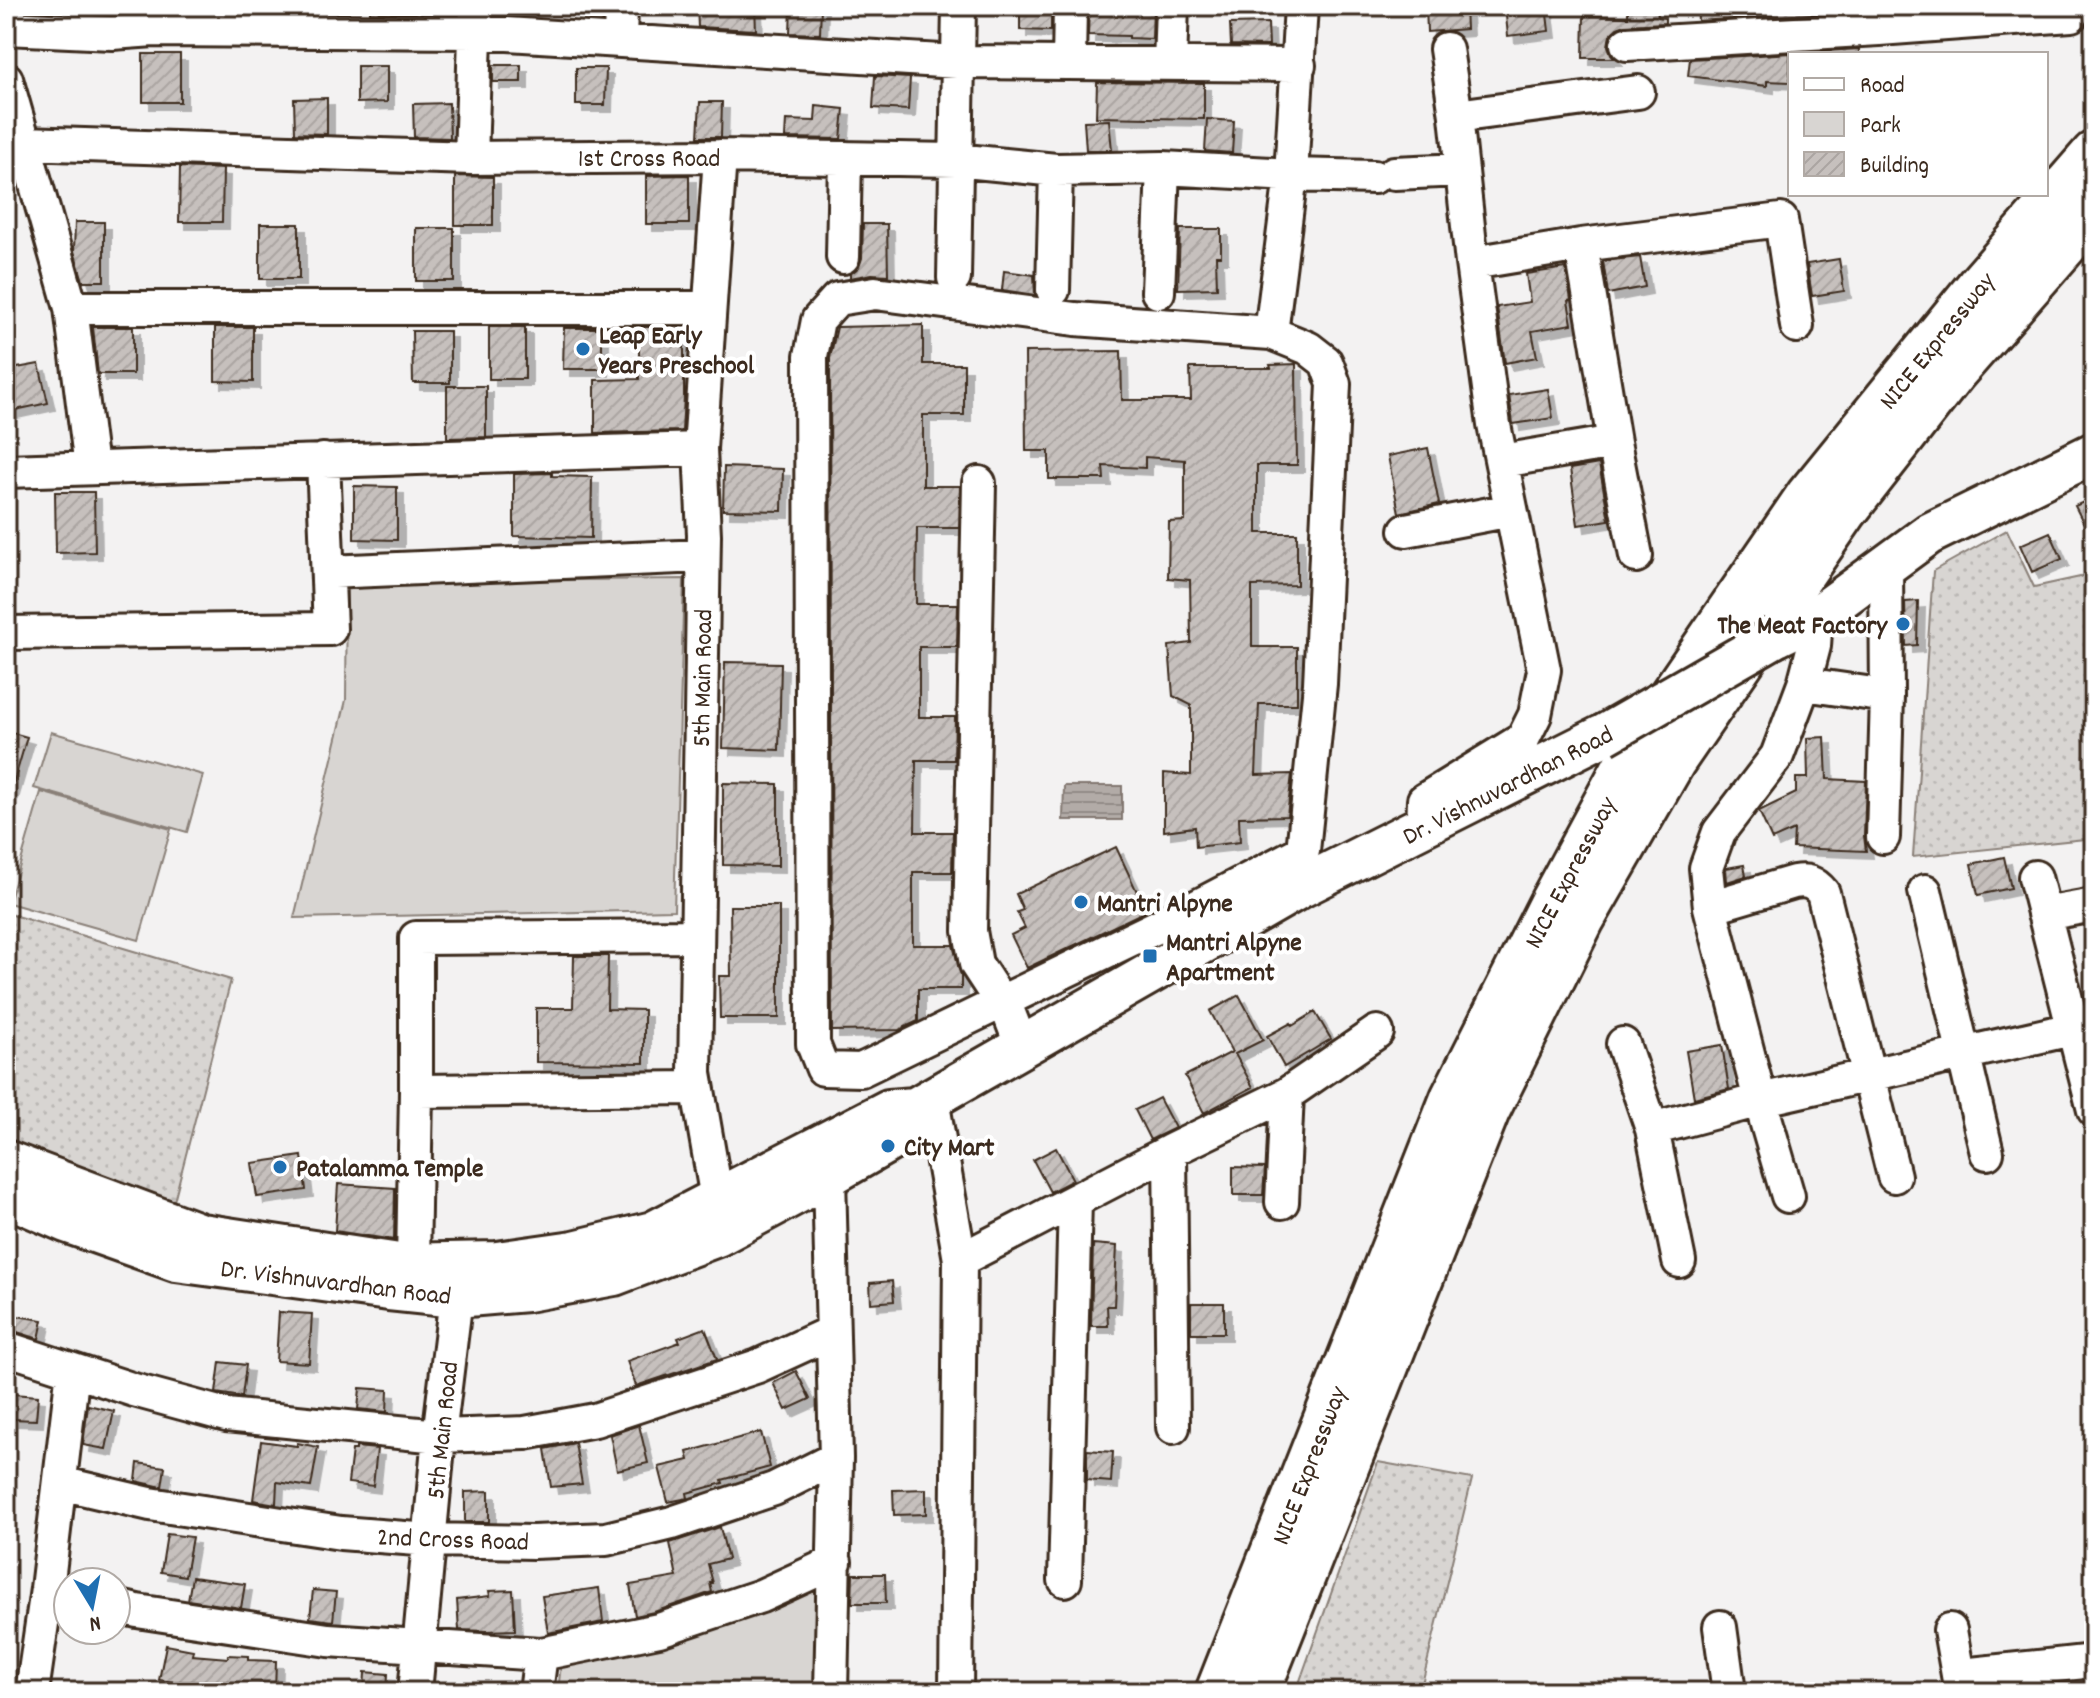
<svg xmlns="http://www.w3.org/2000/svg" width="2100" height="1698" font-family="Dekko,sans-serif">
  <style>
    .grass { fill: url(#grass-dots); stroke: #8a8078; stroke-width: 2 }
    .park { fill: #d8d5d2; stroke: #8a8078; stroke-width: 2 }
    .water { fill: url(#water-rules); stroke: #827770; stroke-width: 2 }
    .building { fill: url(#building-hatch); stroke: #3b2a1e; stroke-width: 2; filter: url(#shadow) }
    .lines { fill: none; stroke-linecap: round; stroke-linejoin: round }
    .minor-casing { stroke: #3b2a1e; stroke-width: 38 }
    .major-casing { stroke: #3b2a1e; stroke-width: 46 }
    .highway-casing { stroke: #3b2a1e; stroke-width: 50 }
    .minor { stroke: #fff; stroke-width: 32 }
    .major { stroke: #fff; stroke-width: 40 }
    .highway { stroke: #fff; stroke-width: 44 }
    .major-bridge-casing { stroke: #3b2a1e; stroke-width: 46; stroke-linecap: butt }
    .major-bridge { stroke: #fff; stroke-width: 40 }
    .poi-dot { fill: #1f6fb2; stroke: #fff; stroke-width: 3 }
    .labels { text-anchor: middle; stroke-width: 8; stroke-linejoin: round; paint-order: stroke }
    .street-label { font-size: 26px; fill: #3b2a1e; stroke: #fff }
    .poi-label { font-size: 26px; font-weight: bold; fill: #3b2a1e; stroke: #fff; text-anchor: start }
  </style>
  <defs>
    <pattern id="grass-dots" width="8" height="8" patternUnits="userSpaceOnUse" patternTransform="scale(2)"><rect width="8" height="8" fill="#d8d5d2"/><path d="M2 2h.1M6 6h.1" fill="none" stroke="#bab7b4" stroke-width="1.8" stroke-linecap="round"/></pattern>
    <pattern id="water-rules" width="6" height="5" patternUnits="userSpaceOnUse" patternTransform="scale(2)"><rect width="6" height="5" fill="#b2aba7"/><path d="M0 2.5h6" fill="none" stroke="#928b87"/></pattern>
    <pattern id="building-hatch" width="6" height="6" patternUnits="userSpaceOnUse" patternTransform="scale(2)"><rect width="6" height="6" fill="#c6c0bd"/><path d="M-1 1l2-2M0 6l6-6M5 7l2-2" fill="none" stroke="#aba5a2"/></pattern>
    <filter id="shadow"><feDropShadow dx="7" dy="7" stdDeviation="0" flood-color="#0004"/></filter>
  </defs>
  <rect width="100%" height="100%" fill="#f3f2f2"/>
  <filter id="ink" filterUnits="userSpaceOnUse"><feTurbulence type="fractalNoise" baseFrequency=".0125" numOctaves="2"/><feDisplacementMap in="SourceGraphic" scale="16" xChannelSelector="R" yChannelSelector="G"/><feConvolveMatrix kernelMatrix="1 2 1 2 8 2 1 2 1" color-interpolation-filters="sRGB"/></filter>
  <g filter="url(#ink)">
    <path class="grass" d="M2007,530l27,57 60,-13v264l-181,19 20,-286z
      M6,913l225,67 -57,221 -168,-62z
      M1378,1462l94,17 -52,213h-124z"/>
    <path class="park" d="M684,579l-10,331 -380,8 52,-218 1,-118z
      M51,732l152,43 -16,57 -153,-44z
      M41,792l130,37 -32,111 -130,-37z
      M819,1590l-6,102h-255l3,-28z"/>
    <path class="water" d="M1064,786h58v34h-59z"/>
    <path class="building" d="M263,6h38v6h-39z
      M370,6h44l1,7 -45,-1z
      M697,6h58l1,24 -58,-3z
      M791,6h30l-1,28 -30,-1z
      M1020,6h31v25l-31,-1z
      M1089,6h64l-1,33 -23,-1v-2l-41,-1z
      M1426,6h39l1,23 -39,3z
      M1505,6h41l3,25 -41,5z
      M1697,6h20v2l139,-2v5l-158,10z
      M1657,7l1,10 7,1v5l-40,2 -8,3 -7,7 -2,11 3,8 4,4h-32l1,-42 44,1v-8z
      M1268,23l1,23 -38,-1 -1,-21z
      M1859,49v5h-69v28l-23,-1v5l-79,-10 2,-17z
      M143,54h37v48h-37z
      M493,65h28v17h-28z
      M357,66h30v36l-30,1z
      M576,68h30l-1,37h-29z
      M875,76l35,2 -2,32 -35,-2z
      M1097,82l107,1v36l-108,-2z
      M327,98v36l-32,-1 -1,-34z
      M700,102h22l-1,35h-23z
      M449,103l1,35 -36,-1 -1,-33z
      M816,106l28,3 -3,30 -56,-1 1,-18 29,1z
      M1207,119l27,2 -2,32 -27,-2z
      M1109,120l3,30h-26l-2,-29z
      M180,167l43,2 -1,53h-43z
      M689,175v49h-43v-48z
      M455,176l38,1v48h-38z
      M75,222h29v59h-21l-9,-30z
      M260,224h39v55h-39z
      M863,224h24l1,51 -16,-1 -22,4v-4l9,-7 3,-9z
      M416,228h38v53h-38z
      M1180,229h41v27h-5l1,32 -39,1z
      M1640,257l5,30 -37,7 -5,-33z
      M1839,259l5,32 -32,5 -5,-32z
      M1566,268l5,32 -3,1 4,23 -40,7 5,26 -32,6 -8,-56 33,-5 -4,-28z
      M1004,271l30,4 1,20 -33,-5z
      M923,325v39h41v51h-41v71h37l-1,42h-42l-1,76h42l-1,43h-38v70h36l-1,43h-38l-1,72h38l-1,40h-39v73h40l8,30v14h-43v32l-19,9 -67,1 -2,-673 7,-31z
      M93,327h40v47h-35z
      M215,327h38v55l-38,-1z
      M489,327h36v52h-36z
      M639,327h45v70l-2,34 -87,2v-53l44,-1z
      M564,328h38v41h-39z
      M412,331h38v52h-37z
      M1121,351l1,49h69l-1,-32h81l-1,-3 26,-1 1,101h-40v68h40v52l-45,1v61h45v57h-38l-3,71 36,-1 -5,42 -48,1 1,25 -44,5 -1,-20 -31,4v-58l27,2v-70l-18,-9 -4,-50 22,-3 -1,-63 -22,-2 1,-56 16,-1v-61l-40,-3v11l-42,-2 1,13h-55v-28h-23l-1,-99z
      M39,364l9,39 -42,9v-42z
      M447,386h39v51l-39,1z
      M1548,389l5,29 -40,6 -4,-29z
      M1428,448l11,56 -40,9 -11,-57z
      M1599,464l10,56 -31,5 -8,-56z
      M724,467l59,2 -1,42 -59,-1z
      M552,473v3l40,1 -1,61 -77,-2v-62z
      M354,486l43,1v53l-43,-1z
      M55,492h39l1,60 -39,1z
      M2094,497v47l-19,-38z
      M2050,532l12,27 -30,13 -12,-27z
      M1918,601l-1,44 -11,1 -1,-44z
      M725,662l56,1 -2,87 -56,-2z
      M6,731l21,6 -16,55 -5,-1z
      M1825,737l2,42 39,2 -2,55 2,15 -73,-3 1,-18 -22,10 -13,-29 37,-18v-15h12l-1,-40z
      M723,783l55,1v82l-55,-1z
      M1116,847l30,64 -119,57 -16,-33 14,-7 -8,-16 6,-2 -7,-16z
      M2004,857l7,31 -33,7 -7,-31z
      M1744,865l2,11 -19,6 -1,-14z
      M730,906h49v112h-59l-1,-42h12z
      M574,956h34l-1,53 37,1v53l-108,-1v-54h37z
      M1239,995l24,45 -28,14 18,33 -49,26 -19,-37 47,-24 -22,-41z
      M1315,1012l16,27 -47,28 -17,-31 24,-13 1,3z
      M1722,1045l7,44 -35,9 -8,-47z
      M1159,1098l16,30 -25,12 -15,-30z
      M1056,1148l17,32 -23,12 -17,-32z
      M302,1156l4,34 -49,7 -5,-34z
      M1233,1167l32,1 -2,27h-30z
      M338,1184l57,4 -1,52 -59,-9z
      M1093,1244l24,2 -3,60h-7l1,20h-17z
      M892,1281l2,20 -23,2 -1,-20z
      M1191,1303h33v30h-33z
      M279,1312l33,2 -3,49 -33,-2z
      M17,1316l26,4 -4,19 -25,-8z
      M705,1328l12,31 -81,27 -9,-25 53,-19 -2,-4z
      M220,1362l26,3 -4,32 -26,-4z
      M796,1371l14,28 -24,11 -13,-27z
      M360,1388l28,2 -1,22 -29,-3z
      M12,1394l26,2 -2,24 -25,-1z
      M88,1405l26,6 -8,38 -23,-4z
      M639,1425l9,38 -31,7 -7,-35z
      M761,1432l9,35 -48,13 1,3 -36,10 1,5 -20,4 -9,-35 30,-7 -2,-8z
      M261,1441l36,5v-3l21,4 -7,40 -34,-5 -1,22 -23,-4z
      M575,1443l7,41 -31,3 -6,-38z
      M356,1447l21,2 -4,37 -25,-3 4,-33h4z
      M1087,1450l26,2 -2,30 -24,-2z
      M138,1463l27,4 -3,20 -26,-6z
      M926,1489v25l-32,1 -1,-25z
      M489,1491v31h-24v-30z
      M720,1527l8,32 -20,5 5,19h-3l2,9 -58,20 -19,4 -5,-31 47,-8 -7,-34z
      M167,1534l25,3 -7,39 -24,-4z
      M853,1574h32l1,29h-34z
      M192,1577l53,7 -4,24 -53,-8z
      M599,1588l4,34 -55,11 -6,-37z
      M313,1590l23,2 -3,29 -23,-3z
      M513,1590l2,40 -28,1 -28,-1 -2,-30 33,-4 -1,-5z
      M166,1645l27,5 -1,5 36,3v-3l20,1v4l28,1 -1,31 -50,-2 -66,-10z
      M365,1672l23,2 -1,18h-23z"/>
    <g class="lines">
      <g class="minor-casing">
        <path id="minor" d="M6,28l106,5 42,-3 321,2 482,30 342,3
          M1879,29l192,-14
          M620,41l1,-35
          M1627,44l252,-15 -1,-23
          M1446,49l10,67
          M1069,63l1,-57
          M1170,64l2,-58
          M6,79l65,229 20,159
          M6,145l18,-2 447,15 249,-2 235,4 101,10 107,-2 128,7 83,2
          M471,158l5,-152
          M1394,173l68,-3
          M1581,245l200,-25 16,106
          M843,257l2,-99
          M1472,263l-16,-147 182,-24
          M954,278l5,-272
          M1053,290l3,-120
          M1158,292l5,-124
          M875,293l200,26 196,14 37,15 18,14 8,22 -14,300 -17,167 -128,67 -314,152 -38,-1 -10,-25 -2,-688 7,-36 19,-21z
          M71,308h638
          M1271,333l20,-158 10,-169
          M1614,442l22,114
          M6,471l694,-22
          M979,483l-9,448 6,33 34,52 12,31
          M1406,530l105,-20
          M328,572l375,-16
          M6,633l324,-4 -7,-169
          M1804,684l83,12
          M1423,827l1,-27 99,-61 12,-24 9,-45 -50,-245 -22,-162 109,-18 33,197 -112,19
          M1883,837l4,-141 -1,-131
          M2035,877l59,233
          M1925,891l62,262
          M1710,907l84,-25c13,-2 20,0 29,11l71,283
          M2044,914l50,-9
          M1623,1044l29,85 27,132
          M416,1091l280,-3
          M1287,1094l90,-62
          M932,1099l28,161 210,-109 117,-57 -5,108
          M1652,1129l108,-29 334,-76
          M1170,1151l3,276
          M829,1176l7,282 -5,234
          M1788,1196l-28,-96 -50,-193 -4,-39 13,-36 58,-76 27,-72 10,-38 2,-29
          M717,1199l-22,-126 9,-538 -4,-86 20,-293
          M413,1264l3,-173v-153l281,-2
          M6,1348l128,42 92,25 213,21 86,-3 70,-13 163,-54 74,-34
          M60,1483l90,21 191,29 89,7 103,2 73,-3 66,-16 102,-34 62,-31
          M1065,1580l10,-379
          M116,1606l21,5 191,29 213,14 118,-24 102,-34 74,-34
          M1720,1627l9,65
          M1950,1630l11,62
          M1960,1690l3,-10 8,-6 123,-13
          M32,1692l15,-103 26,-219
          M415,1692l24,-256 17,-139v-23
          M536,1692l5,-38
          M956,1692l4,-432"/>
      </g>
      <g class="major-casing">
        <path id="major" d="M1775,637l41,-20 113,-83 165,-81
          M6,1161l195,73 198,30 98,-2 77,-11 79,-19 236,-122 26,-2 386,-221 303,-152
          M6,1196l60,26 110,39 213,29 67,7 71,-6 87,-16 103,-39 112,-60 73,-42 13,-26"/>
      </g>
      <g class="highway-casing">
        <path id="highway" d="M1218,1692l235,-594 98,-194 82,-152 176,-257 169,-208 116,-133
          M1257,1692l230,-581 95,-192 91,-158 172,-250 108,-138 141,-161"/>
      </g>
      <use href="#minor" class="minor"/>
      <use href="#major" class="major"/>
      <use href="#highway" class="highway"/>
      <g class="major-bridge-casing">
        <path id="major-bridge" d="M1604,735l171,-98"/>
      </g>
      <use href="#major-bridge" class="major-bridge"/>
    </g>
  </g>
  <g class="poi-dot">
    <circle cx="583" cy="349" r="8"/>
    <circle cx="1903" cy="624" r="8"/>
    <circle cx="1081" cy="902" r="8"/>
    <rect x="1142" y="948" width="16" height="16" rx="4"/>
    <circle cx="888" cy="1146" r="8"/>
    <circle cx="280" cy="1167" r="8"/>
  </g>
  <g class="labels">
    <g class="street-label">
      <text x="649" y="166">1st Cross Road</text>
      <text transform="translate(1936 340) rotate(-51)" y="9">NICE Expressway</text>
      <text transform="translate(701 678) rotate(-89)" y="9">5th Main Road</text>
      <text transform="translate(1507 784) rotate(-27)" y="9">Dr. Vishnuvardhan Road</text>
      <text transform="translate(1569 872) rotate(-62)" y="9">NICE Expressway</text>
      <text transform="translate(336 1281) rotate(7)" y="9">Dr. Vishnuvardhan Road</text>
      <text transform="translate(441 1430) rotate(-84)" y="9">5th Main Road</text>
      <text transform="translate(1308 1465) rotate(-69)" y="9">NICE Expressway</text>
      <text transform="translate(453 1538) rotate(2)" y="9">2nd Cross Road</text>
    </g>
    <g class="poi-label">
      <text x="599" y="343">Leap Early<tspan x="599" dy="30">Years Preschool</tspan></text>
      <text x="1887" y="633" text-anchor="end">The Meat Factory</text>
      <text x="1097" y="911">Mantri Alpyne</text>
      <text x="1166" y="950">Mantri Alpyne<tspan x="1166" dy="30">Apartment</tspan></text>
      <text x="904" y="1155">City Mart</text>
      <text x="296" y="1176">Patalamma Temple</text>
    </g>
  </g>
  <rect width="2100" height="1698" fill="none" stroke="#fff" stroke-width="32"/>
  <rect x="16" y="16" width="2068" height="1666" fill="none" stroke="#3b2a1e" stroke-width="3" filter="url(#ink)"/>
  <rect x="1788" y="52" width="260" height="144" fill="#ffffff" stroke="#b1aaa5" stroke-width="2"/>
  <rect x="1804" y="78" width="40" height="12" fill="#ffffff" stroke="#b1aaa5" stroke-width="2"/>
  <text x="1860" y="92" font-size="24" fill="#3b2a1e">Road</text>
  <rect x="1804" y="112" width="40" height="24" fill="#d8d5d2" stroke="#b1aaa5" stroke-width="2"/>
  <text x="1860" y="132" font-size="24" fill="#3b2a1e">Park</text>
  <rect x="1804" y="152" width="40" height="24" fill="url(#building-hatch)" stroke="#b1aaa5" stroke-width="2"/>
  <text x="1860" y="172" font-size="24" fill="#3b2a1e">Building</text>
  <g transform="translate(92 1606) rotate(170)"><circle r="38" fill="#ffffff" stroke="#b1aaa5" stroke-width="2"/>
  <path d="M0-6L14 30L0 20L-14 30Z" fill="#1f6fb2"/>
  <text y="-12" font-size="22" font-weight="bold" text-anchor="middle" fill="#3b2a1e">N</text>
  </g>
</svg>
